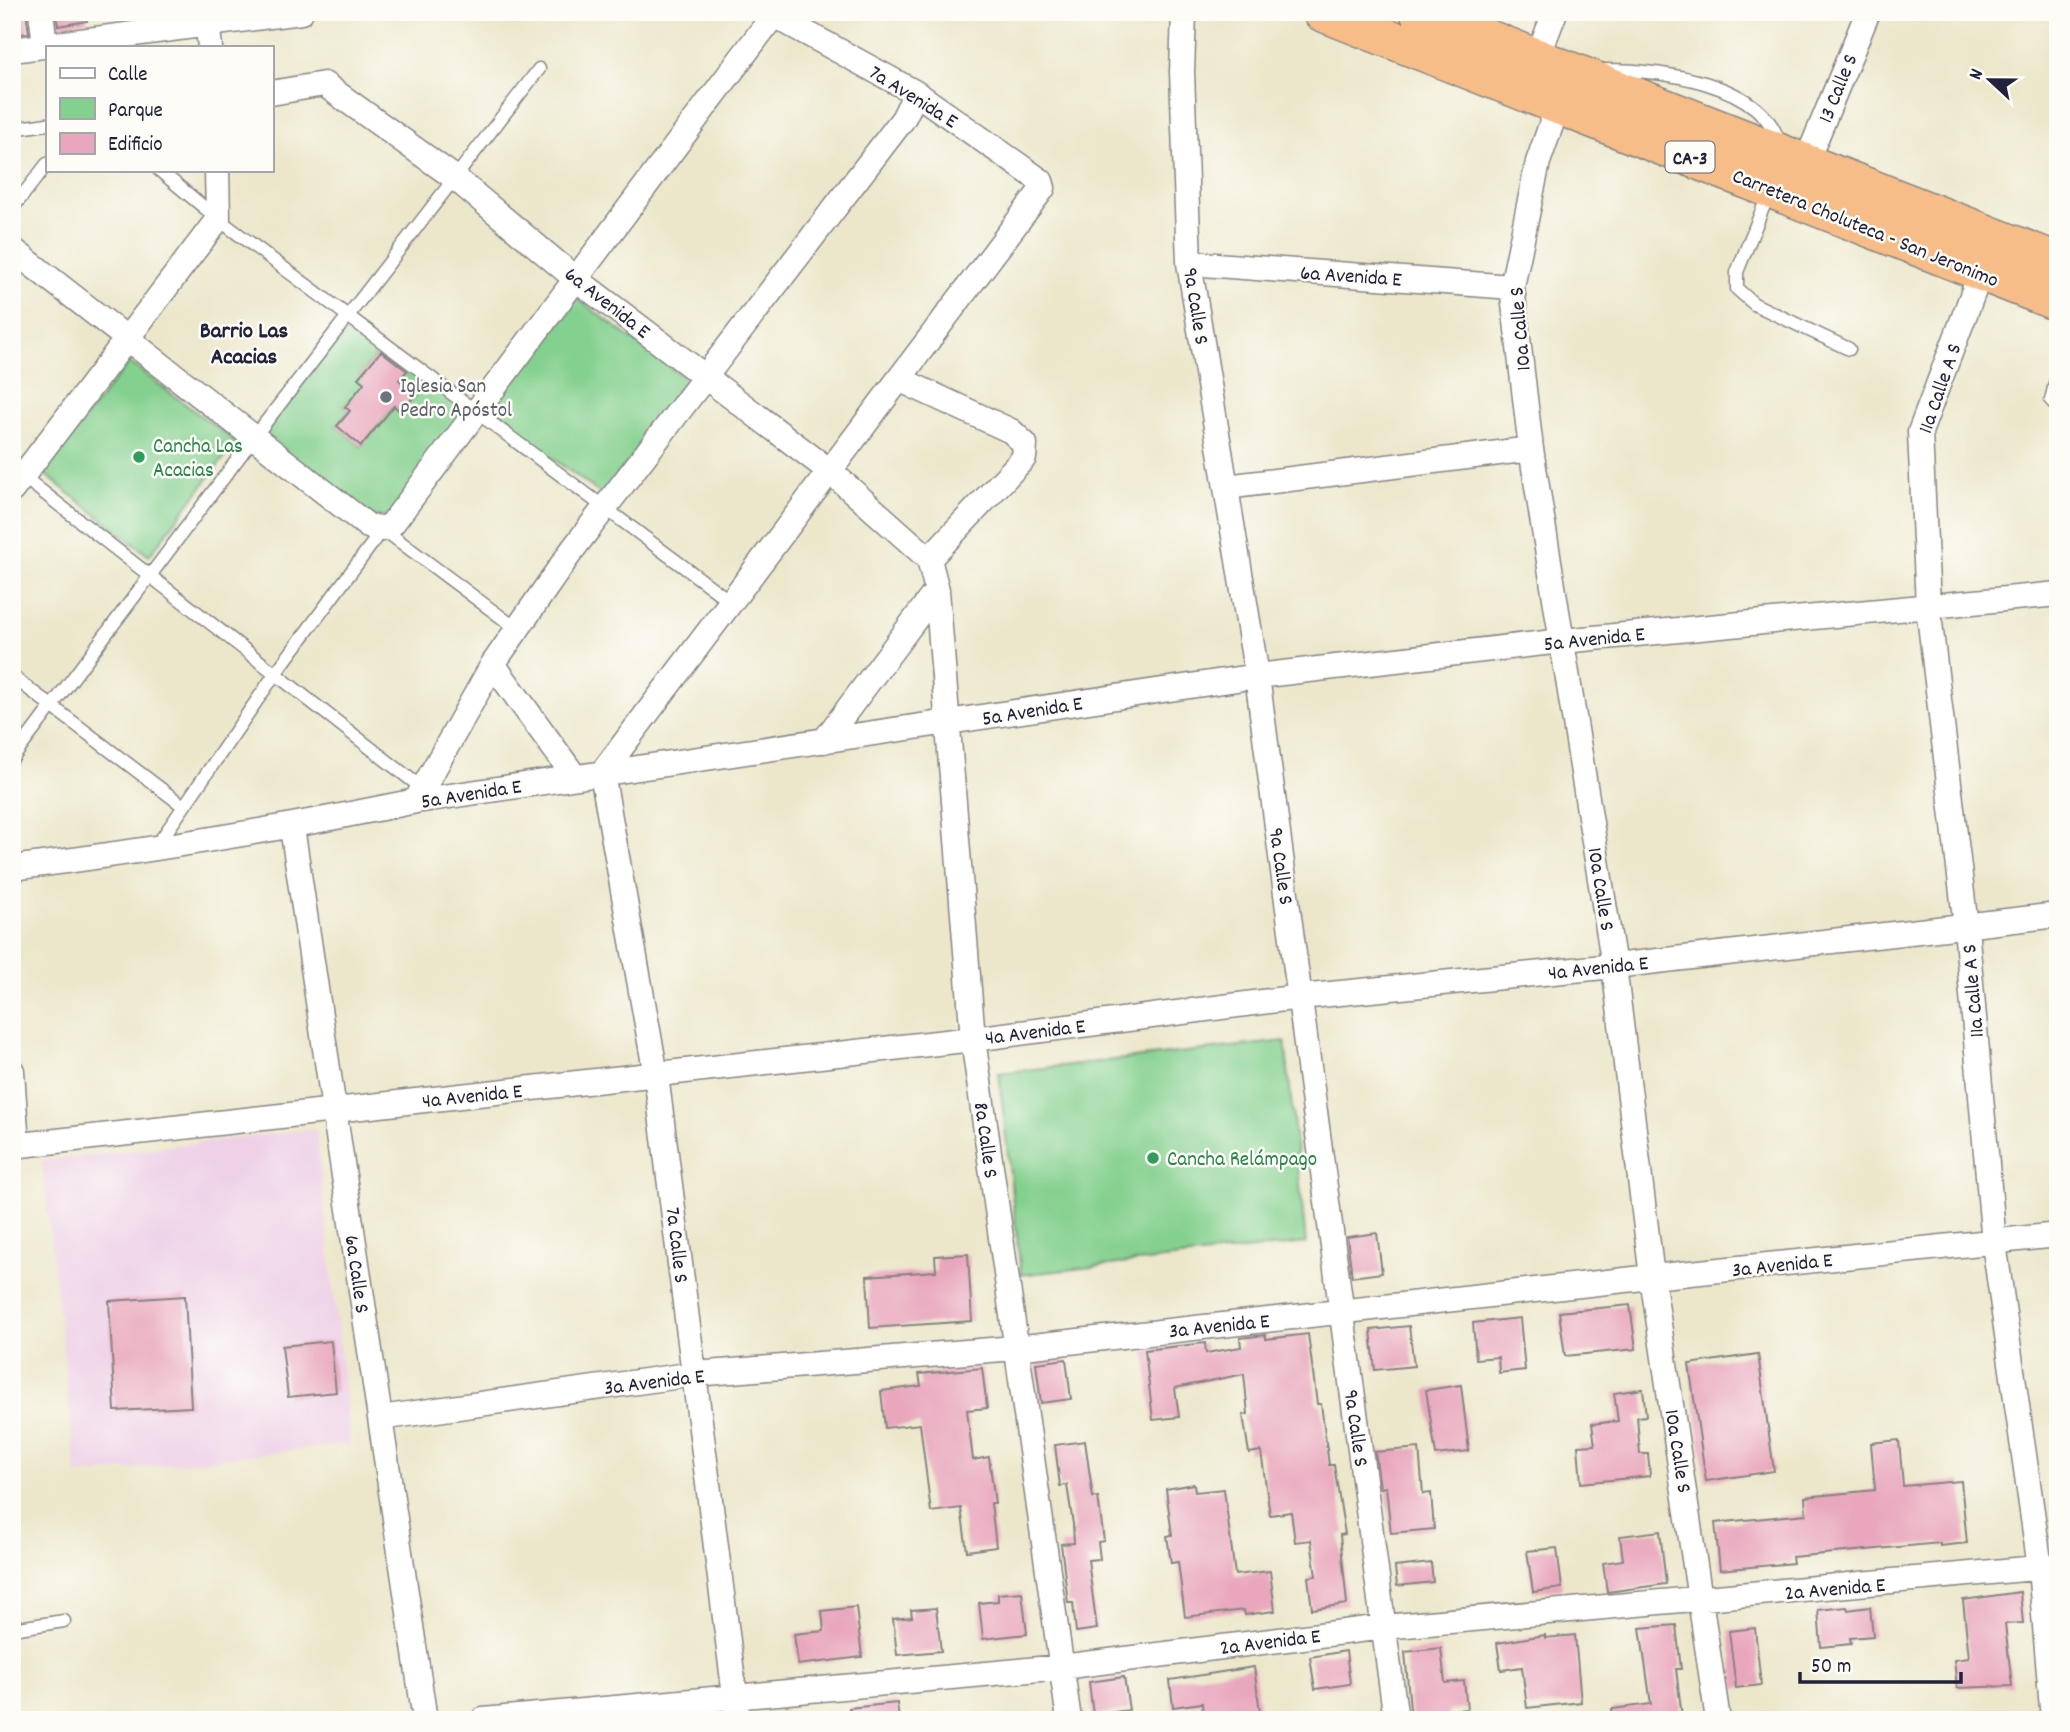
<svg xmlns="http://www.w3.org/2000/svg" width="2070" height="1732" font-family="Dekko,sans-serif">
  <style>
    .built { fill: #eed0e7 }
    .green { fill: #84d08e; stroke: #537964; stroke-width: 2 }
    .building { fill: #e9a7bd }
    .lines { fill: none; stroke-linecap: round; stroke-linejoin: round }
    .lane-casing { stroke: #878483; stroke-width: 15 }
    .street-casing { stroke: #878483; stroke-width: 27 }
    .highway-casing { stroke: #878483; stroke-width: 41 }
    .lane { stroke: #fff; stroke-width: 12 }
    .street { stroke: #fff; stroke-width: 24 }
    .highway { stroke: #f7bd88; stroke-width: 38 }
    .worship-dot { fill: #6b7280; stroke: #fdfcf7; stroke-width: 2.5 }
    .leisure-dot { fill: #2e9e5b; stroke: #fdfcf7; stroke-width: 2.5 }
    .labels { text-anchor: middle; stroke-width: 5; stroke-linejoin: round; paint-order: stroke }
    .shield { fill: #fdfcf7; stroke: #646373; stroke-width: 2 }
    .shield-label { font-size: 19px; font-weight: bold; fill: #22223b }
    .street-label { font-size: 21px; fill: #22223b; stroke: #fdfcf7 }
    .worship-label { font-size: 21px; fill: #5b616d; stroke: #fdfcf7; text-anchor: start }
    .leisure-label { font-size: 21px; fill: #27864d; stroke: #fdfcf7; text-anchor: start }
    .neighbourhood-label { font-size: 23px; font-weight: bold; fill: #22223b; stroke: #fdfcf7 }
  </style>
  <rect width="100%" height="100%" fill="#fdfcf7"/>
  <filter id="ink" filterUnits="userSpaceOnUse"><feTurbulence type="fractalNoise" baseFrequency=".0143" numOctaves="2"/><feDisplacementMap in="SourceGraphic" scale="14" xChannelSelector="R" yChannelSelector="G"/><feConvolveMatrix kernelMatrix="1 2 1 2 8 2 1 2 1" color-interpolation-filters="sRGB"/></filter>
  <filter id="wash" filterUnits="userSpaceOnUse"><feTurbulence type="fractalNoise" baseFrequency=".00686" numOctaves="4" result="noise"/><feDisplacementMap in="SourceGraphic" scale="28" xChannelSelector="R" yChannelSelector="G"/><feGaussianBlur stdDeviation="1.57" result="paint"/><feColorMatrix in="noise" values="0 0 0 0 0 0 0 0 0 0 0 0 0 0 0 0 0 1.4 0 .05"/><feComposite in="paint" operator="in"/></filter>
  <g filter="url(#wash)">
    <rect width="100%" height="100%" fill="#ece7cb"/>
    <path class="built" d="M316,1129l34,315 -273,31 -35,-314z"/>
    <path class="green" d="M574,296l116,86 -88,113 -113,-84z
      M350,322l33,26 -24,29 8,8 -22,21 5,5 -13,15 24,20 33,-40 7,6 15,-17 -17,-15 10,-13 59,44 -79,105 -16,1 -112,-80z
      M129,362l107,80 -87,114 -107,-84z
      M1285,1041l21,202 -285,32 -22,-202z"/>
    <g id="blocks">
      <path class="building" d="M12,12h14l3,21 -17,2z
        M56,12h30l1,9 -29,5z
        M381,351l26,20 -8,9 17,14 -15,18 -7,-6 -33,40 -24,-20 13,-15 -5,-4 19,-24 -6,-5z
        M1377,1233l5,40 -30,4 -5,-40z
        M968,1254l4,67 -102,7 -3,-52 69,-5 -1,-15z
        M185,1296l6,111 -76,4 -6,-110z
        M1630,1305l6,44 -71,7 -6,-44z
        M1520,1318l5,52 -26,3 -1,-16 -22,2 -3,-36z
        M1409,1326l5,40 -39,4 -4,-40z
        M1308,1334l9,70h4l8,61h5l11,69 -5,1 7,69 -35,5 -4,-32 8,-1 -5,-36 -16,2 -4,-30 -21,3 -9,-64 -12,2 -6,-38 5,-1 -4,-40 -69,14 4,29 -26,3 -8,-70 60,-7 1,10 35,-6 -1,-9 26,-3v4z
        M331,1341l5,51 -48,5 -6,-51z
        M1758,1354l16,117 -68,10 -17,-117z
        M1066,1359l5,40 -30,4 -5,-40z
        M982,1368l5,40 -20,2 6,50 16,-3 6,46h-4l5,44 -29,4 -6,-43 -30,4 -11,-88 -35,4 -4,-37 40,-5 -2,-12z
        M1461,1385l8,66 -33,4 -10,-65z
        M1643,1389l3,27 -9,1 3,37h8l2,22 -69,7 -3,-37 17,-1 -3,-21 26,-3 -4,-28z
        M1899,1440l4,46 58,-5 6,62 -27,3v-3l-148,14 1,6 -73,7 -5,-47 91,-9 -1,-17 70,-7 -4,-47z
        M1085,1441l8,57 5,-1 6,44 -6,1 2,17 -12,1 9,69 -21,3 -3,-29h-5l-7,-59 13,-1 -1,-19 -6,-39 -7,1 -5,-41z
        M1419,1448l4,46 8,-1 3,36 -43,4 -5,-46 -6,1 -5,-36z
        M1194,1484l1,8 29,-3 11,86 35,-4 5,40 -30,4 -1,-5 -59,7 -7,-55 -7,1 -4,-27 5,-1 -6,-46z
        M1660,1531l6,53 -59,8 -4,-29 20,-3 -3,-24z
        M1557,1548l5,40 -29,4 -6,-41z
        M1431,1563l2,19 -36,4 -2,-19z
        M1022,1592l5,42 -44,5 -4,-36 19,-2v-7z
        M2020,1592l3,31 -18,1 7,62 -55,2 -3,-28 15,-2 -6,-58z
        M856,1607l6,50 -64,8 -4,-31 30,-3 -2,-20z
        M1847,1607l1,3 22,-3 3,29 -23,2 1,6 -30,3 -3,-37z
        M936,1608l5,43 -44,4 -4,-36 19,-2 -1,-7z
        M1676,1625l5,44h-5l6,48 -69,3 -1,-11 39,-5 -11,-76z
        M1755,1628l6,57 -25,3 -7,-57z
        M1545,1635v3l30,-3 6,67 -54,6 -5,-41 -21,3 -4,-27z
        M1441,1648l4,35 19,-2 3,28 -19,2 1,9h-38l-6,-68z
        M1346,1651l4,33 -35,5 -5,-32z
        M1254,1667l7,53h-57l-2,-17 -29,4 -3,-27z
        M1124,1677l5,33 -36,5 -4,-33z
        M897,1703l2,17h-49l-1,-12z"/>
    </g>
  </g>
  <g filter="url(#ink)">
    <use href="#blocks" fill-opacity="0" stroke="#878483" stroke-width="2"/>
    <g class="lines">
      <g class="lane-casing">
        <path id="lane" d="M1603,70c56,0 160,11 177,75
          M12,129l35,-5
          M159,170l59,49 513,383
          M1769,193l-32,79v17l17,15 95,45
          M12,209l35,-45
          M2058,372l-7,28 7,8
          M12,468l411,321
          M12,676l170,129
          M12,759l243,-323 284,-367
          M156,847l119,-173 108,-145 134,100
          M12,1629l52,-8"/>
      </g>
      <g class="street-casing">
        <path id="street" d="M41,12l4,33
          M206,12l4,35
          M1184,12l-2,60 7,191 68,413 139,1044
          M12,50l289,-38
          M1537,59l18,-47
          M271,93l53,-9 131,94 121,101 255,193 98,87
          M1558,105l-20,57 -26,125 19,162 83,517 38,311 66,443
          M1795,172l10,-7 63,-153
          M12,249l356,277 15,3 9,-5 384,-512
          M1189,263l323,24
          M1981,272l-61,160 8,174 38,321 28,316 46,325 13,152
          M901,380l110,51 14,13 -1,14 -95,101
          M1226,487l305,-38
          M12,490l206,-271 -1,-49
          M929,559l8,31 36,449 96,681
          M493,664l82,113
          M824,741l113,-151
          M416,801l77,-137 80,-115 330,-430 13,-26
          M292,827l133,893
          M12,868c136,-17 270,-39 404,-67l841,-125 305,-35 496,-47
          M12,1071l5,75
          M12,1146l961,-107 327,-42 314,-31 444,-51
          M380,1418l315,-44 320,-26 637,-71 406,-42
          M483,1720l578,-53 323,-40 674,-61
          M738,1720l-82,-645 -54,-302 441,-585 -2,-7 -125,-88 -148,-81"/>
      </g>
      <g class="highway-casing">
        <path id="highway" d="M1322,12l736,290
          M1419,12l639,250"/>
      </g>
      <use href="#lane" class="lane"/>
      <use href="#street" class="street"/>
      <use href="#highway" class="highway"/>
    </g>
  </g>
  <circle class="worship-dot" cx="386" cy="397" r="7"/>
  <g class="leisure-dot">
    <circle cx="139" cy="457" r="7"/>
    <circle cx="1153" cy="1158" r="7"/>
  </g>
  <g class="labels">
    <rect class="shield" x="1665.5" y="141.5" width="49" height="31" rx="5"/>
    <g class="shield-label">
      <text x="1690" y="164">CA-3</text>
    </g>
    <g class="street-label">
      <text transform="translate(1837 88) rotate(-68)" y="7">13 Calle S</text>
      <text transform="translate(914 96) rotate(32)" y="7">7a Avenida E</text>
      <text transform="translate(1866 227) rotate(22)" y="7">Carretera Choluteca - San Jeronimo</text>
      <text transform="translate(1351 275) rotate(4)" y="7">6a Avenida E</text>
      <text transform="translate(608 302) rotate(38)" y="7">6a Avenida E</text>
      <text transform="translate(1197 306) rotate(81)" y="7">9a Calle S</text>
      <text transform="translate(1519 329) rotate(-95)" y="7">10a Calle S</text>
      <text transform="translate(1939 388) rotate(-71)" y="7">11a Calle A S</text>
      <text transform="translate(1594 638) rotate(-6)" y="7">5a Avenida E</text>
      <text transform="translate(1032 710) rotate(-9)" y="7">5a Avenida E</text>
      <text transform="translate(471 793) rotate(-9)" y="7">5a Avenida E</text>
      <text transform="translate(1282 866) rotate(82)" y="7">9a Calle S</text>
      <text transform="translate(1602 889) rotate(81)" y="7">10a Calle S</text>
      <text transform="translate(1598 967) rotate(-6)" y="7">4a Avenida E</text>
      <text transform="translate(1972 991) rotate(-95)" y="7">11a Calle A S</text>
      <text transform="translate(1035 1031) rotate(-7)" y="7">4a Avenida E</text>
      <text transform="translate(472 1095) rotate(-6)" y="7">4a Avenida E</text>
      <text transform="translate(987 1140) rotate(82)" y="7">8a Calle S</text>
      <text transform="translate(678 1245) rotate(83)" y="7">7a Calle S</text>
      <text transform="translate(1782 1264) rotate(-6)" y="7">3a Avenida E</text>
      <text transform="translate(358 1274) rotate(82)" y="7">6a Calle S</text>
      <text transform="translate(1219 1325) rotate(-6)" y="7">3a Avenida E</text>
      <text transform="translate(654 1381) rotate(-7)" y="7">3a Avenida E</text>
      <text transform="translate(1357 1428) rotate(82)" y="7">9a Calle S</text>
      <text transform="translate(1679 1451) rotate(81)" y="7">10a Calle S</text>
      <text transform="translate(1835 1588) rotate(-5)" y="7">2a Avenida E</text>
      <text transform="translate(1270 1641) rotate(-7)" y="7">2a Avenida E</text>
    </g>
    <g class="worship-label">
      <text x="400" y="392">Iglesia San<tspan x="400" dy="24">Pedro Apóstol</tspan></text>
    </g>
    <g class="leisure-label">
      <text x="153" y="452">Cancha Las<tspan x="153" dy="24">Acacias</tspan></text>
      <text x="1167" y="1165">Cancha Relámpago</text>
    </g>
    <g class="neighbourhood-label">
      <text x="244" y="337">Barrio Las<tspan x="244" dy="26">Acacias</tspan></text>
    </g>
  </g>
  <rect width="2070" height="1732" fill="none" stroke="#fdfcf7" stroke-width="42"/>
  <rect x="46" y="46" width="228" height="126" fill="#fdfcf7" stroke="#a5a5ac" stroke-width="2"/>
  <rect x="60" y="68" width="35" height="10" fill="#ffffff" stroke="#a5a5ac" stroke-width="2"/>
  <text x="108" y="80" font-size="21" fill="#22223b">Calle</text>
  <rect x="60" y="98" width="35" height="21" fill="#84d08e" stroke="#a5a5ac" stroke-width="2"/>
  <text x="108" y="116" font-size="21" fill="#22223b">Parque</text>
  <rect x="60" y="133" width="35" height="21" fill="#e9a7bd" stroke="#a5a5ac" stroke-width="2"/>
  <text x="108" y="150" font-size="21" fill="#22223b">Edificio</text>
  <g transform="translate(1990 80) rotate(292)" stroke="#fdfcf7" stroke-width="5" paint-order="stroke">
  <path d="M0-5L12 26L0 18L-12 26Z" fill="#22223b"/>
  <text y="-10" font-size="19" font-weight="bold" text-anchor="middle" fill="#22223b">N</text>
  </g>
  <path d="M1800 1672v10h161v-10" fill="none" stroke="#22223b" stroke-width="3.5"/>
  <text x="1811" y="1672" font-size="21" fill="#22223b" stroke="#fdfcf7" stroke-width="5" paint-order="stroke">50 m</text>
</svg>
